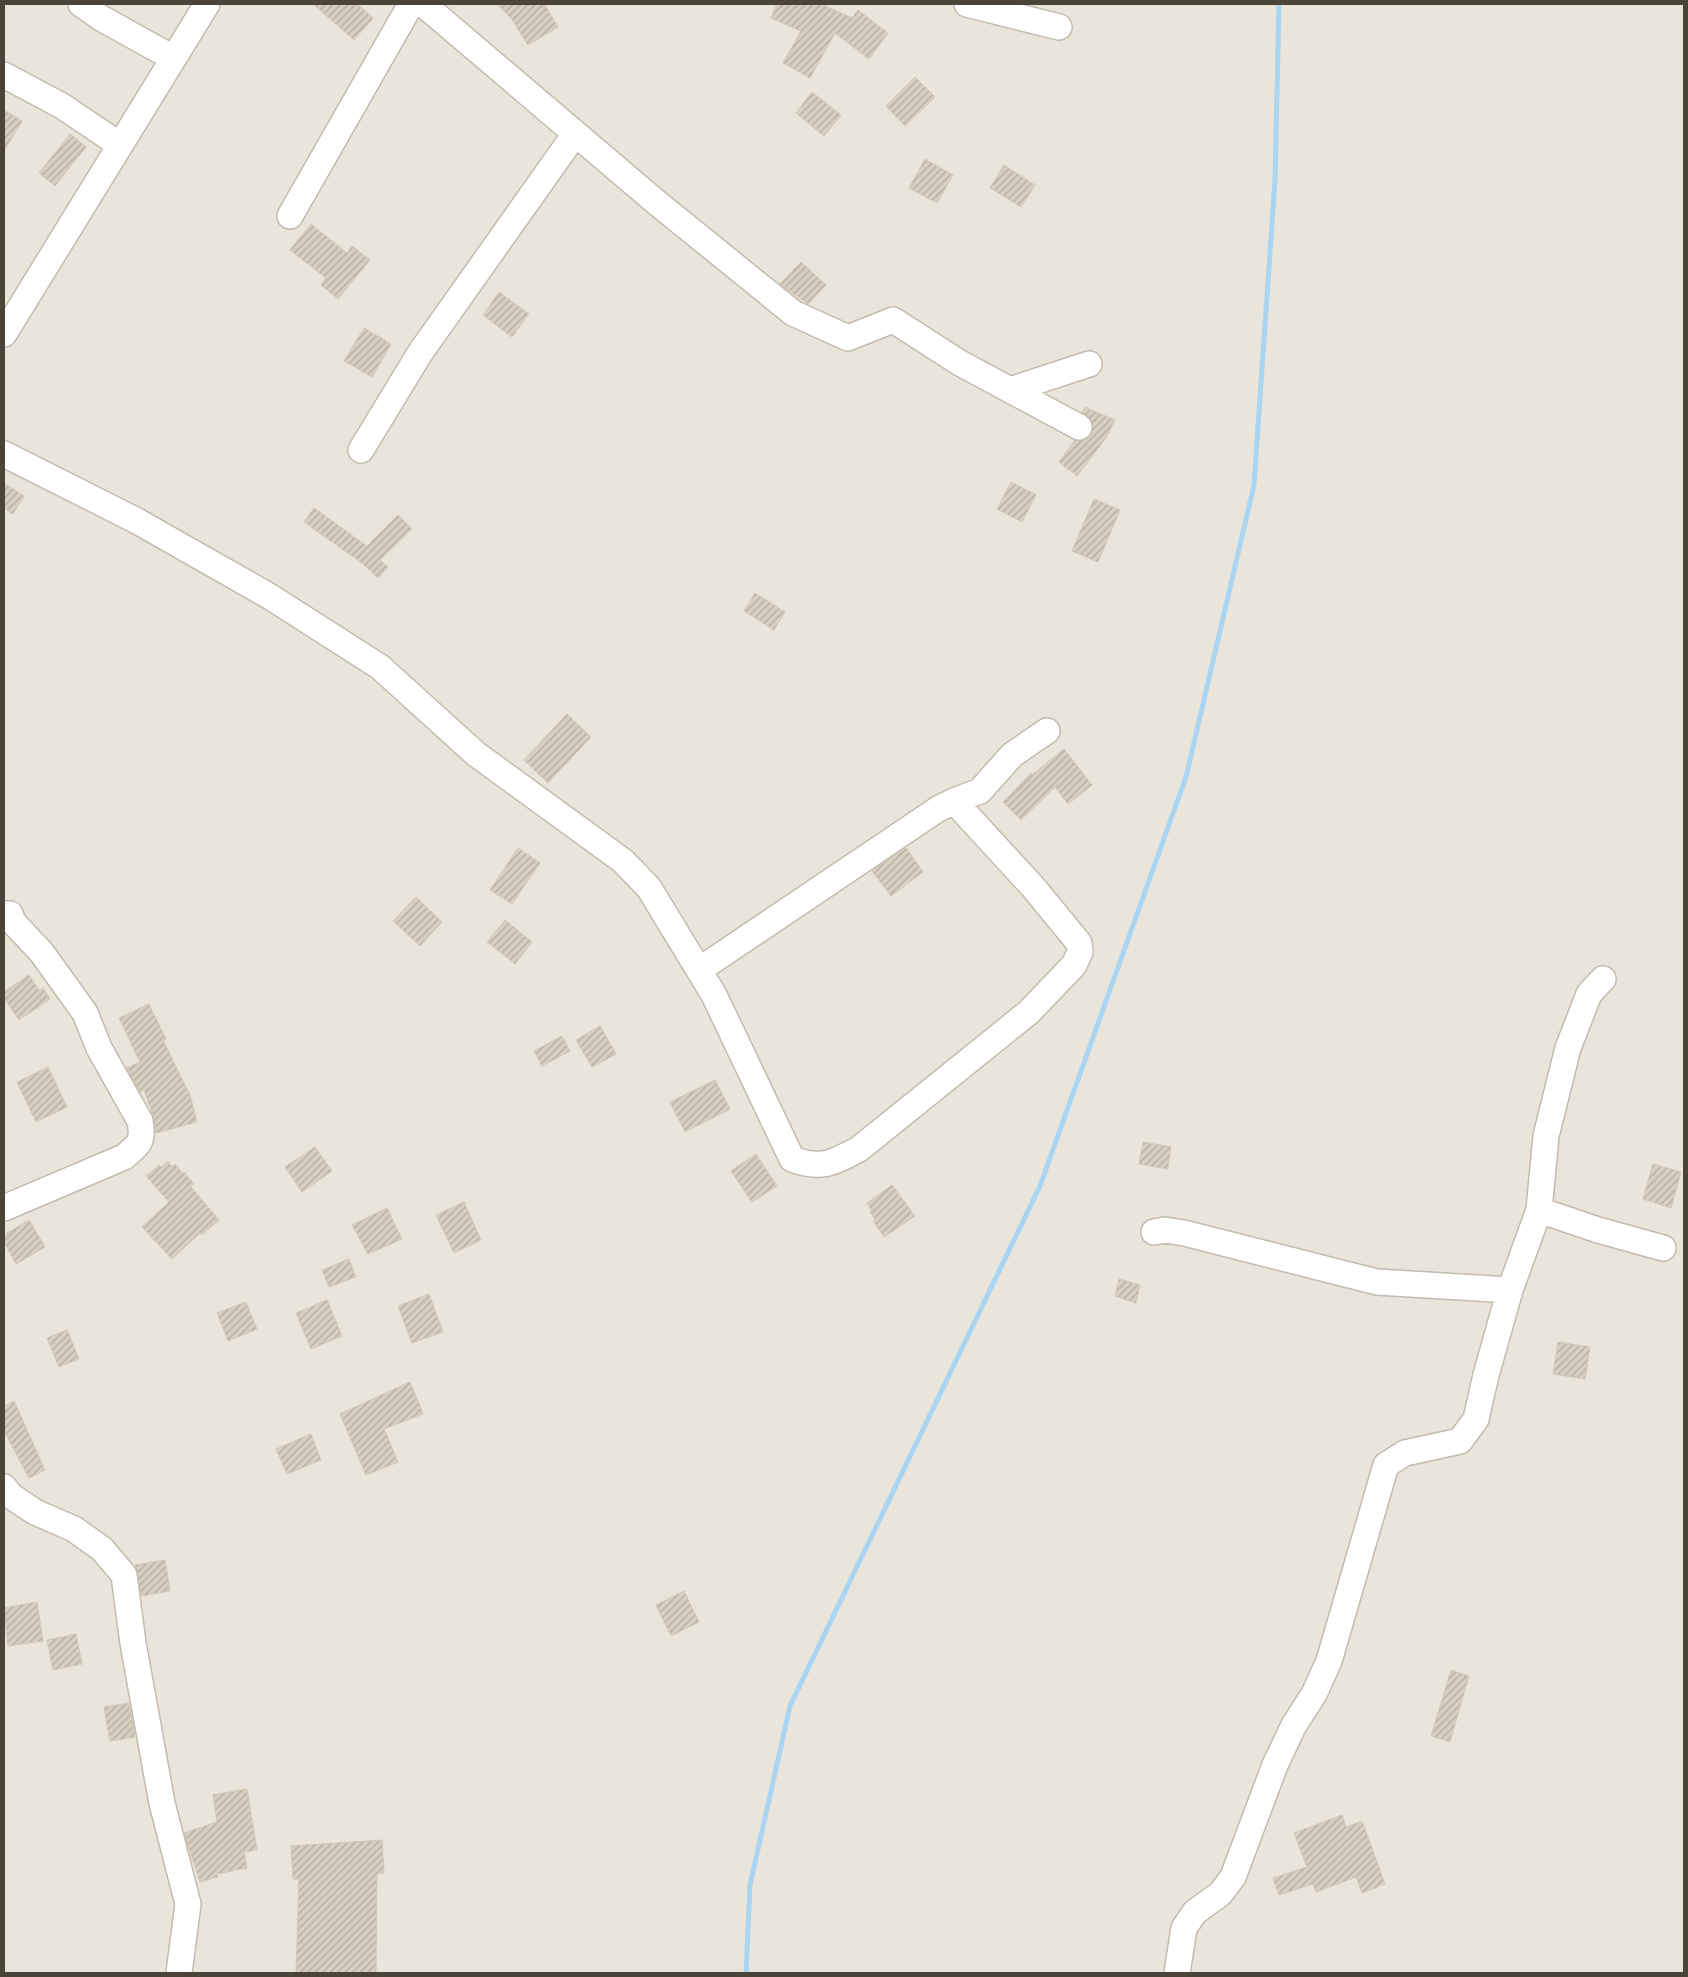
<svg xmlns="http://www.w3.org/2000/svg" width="1688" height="1977" font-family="Jost,sans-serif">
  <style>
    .residential { fill: #eae5da }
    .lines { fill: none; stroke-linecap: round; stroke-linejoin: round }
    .stream { stroke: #a9d4f2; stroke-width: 5 }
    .building { fill: url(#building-hatch); stroke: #d3c7b4 }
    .minor-casing { stroke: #c2bbae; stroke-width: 28 }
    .minor { stroke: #fff; stroke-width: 25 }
  </style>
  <defs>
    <pattern id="building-hatch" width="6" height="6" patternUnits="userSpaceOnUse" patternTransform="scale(1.25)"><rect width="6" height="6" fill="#d8cfc1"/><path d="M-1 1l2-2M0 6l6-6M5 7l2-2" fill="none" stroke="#b1aa9e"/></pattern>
  </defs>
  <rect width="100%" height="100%" fill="#f6f3ec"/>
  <path class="residential" d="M4,4h1680v1969h-1680z"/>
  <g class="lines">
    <path class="stream" d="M746,1973l4,-88 40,-179 250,-520 146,-409 68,-292 21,-305 4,-176"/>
  </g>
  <path class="building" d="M313,4h44l16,14 -19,22z
    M497,4h47l14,23 -30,18 -17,-27z
    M777,4h44l31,14 6,-8 30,23 -19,26 -34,-26 -25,45 -27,-15 18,-32 -30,-13z
    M915,77l20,20 -30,29 -19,-20z
    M812,92l29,23 -17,21 -28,-23z
    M4,110l18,11 -18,30z
    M70,134l16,13 -31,39 -16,-13z
    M925,159l28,16 -16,28 -28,-15z
    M1004,165l31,20 -14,22 -31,-19z
    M311,224l36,29 5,-7 18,14 -32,39 -17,-14 5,-7 -36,-28z
    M801,262l25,23 -18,19 -28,-20z
    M499,292l30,22 -17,23 -29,-22z
    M364,328l27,16 -19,33 -28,-16z
    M1085,407l30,13 -9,18 -29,38 -18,-14 16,-22 11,-1 6,-6 -1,-13 -9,-8z
    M1011,482l25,13 -14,27 -25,-13z
    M4,483l20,13 -11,18 -9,-6z
    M1094,499l26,11 -22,52 -26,-11z
    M314,508l53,38 31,-31 14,14 -32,31 8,7 -10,11 -16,-15 -58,-41z
    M755,593l30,19 -11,18 -30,-19z
    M567,714l24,23 -43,46 -24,-23z
    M1064,749l28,36 -24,19 -13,-17 -34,33 -18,-18 28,-29 1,2z
    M518,848l22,15 -28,41 -22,-14z
    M906,848l17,24 -32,24 -19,-25z
    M416,897l26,25 -22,24 -27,-25z
    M505,920l27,22 -17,22 -28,-22z
    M29,975l10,15 4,-2 7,11 -31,21 -15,-22v-6z
    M149,1004l17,35 -3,1 27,55 7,27 -41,11 -2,-15 -10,-28 -4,2 -13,-24 13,-6 -21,-44z
    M600,1026l16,28 -24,13 -16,-27z
    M562,1036l8,15 -28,15 -8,-15z
    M48,1067l19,40 -31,15 -19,-40z
    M715,1080l15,29 -45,23 -15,-30z
    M1143,1142l28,5 -3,22 -29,-5z
    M315,1147l17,24 -30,21 -17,-25z
    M756,1154l21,32 -25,16 -21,-31z
    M168,1161l4,6 3,-3 8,10 1,-2 10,12 -3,3 28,33 -17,15 -2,-2 -28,26 -30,-32 27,-25 -23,-26 13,-11 2,2z
    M1653,1164l28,8 -10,36 -28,-9z
    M892,1185l23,31 -31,21 -11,-16 2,-2 -5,-7 2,-1 -5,-8z
    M464,1202l17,38 -27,13 -18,-38z
    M387,1208l15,31 -34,15 -16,-29z
    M29,1220l16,27 -29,17 -12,-22v-7z
    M349,1259l7,18 -27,10 -7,-17z
    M1119,1279l21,6 -4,18 -21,-7z
    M429,1294l14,38 -31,11 -14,-37z
    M327,1300l15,36 -31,13 -15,-36z
    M246,1302l11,27 -29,12 -11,-28z
    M67,1330l12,29 -20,8 -12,-29z
    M1558,1342l32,5 -5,32 -32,-5z
    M410,1382l13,32 -39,15 14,33 -32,13 -26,-61z
    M14,1401l31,69 -16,8 -25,-47v-25z
    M311,1434l10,26 -34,14 -11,-25z
    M165,1560l5,31 -29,5 -3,-23 -3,-8z
    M684,1591l15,31 -28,14 -15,-31z
    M37,1602l6,39 -35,5 -4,-38z
    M76,1634l6,30 -29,6 -6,-30z
    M1451,1670l18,6 -19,66 -19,-6z
    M129,1703l6,34 -25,4 -6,-34z
    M247,1789l10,61 -13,2 3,16 -30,6 1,3 -18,5 -16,-49 33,-11 -4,-27z
    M1342,1815l4,12 16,-6 23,63 -23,9 -6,-16 -40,15 -3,-8 -34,11 -6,-17 34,-11 -13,-34z
    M382,1840l2,33 -7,1 -1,99h-80l3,-94h-6l-2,-33z"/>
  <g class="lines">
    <g class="minor-casing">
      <path id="minor" d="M81,4l20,14 72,40
        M423,4l233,198 137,111 55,25 45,-18 67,43 119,64
        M967,4l92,23
        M4,75l58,31 58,39
        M290,216l121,-212
        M4,334l203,-330
        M1010,390l79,-26
        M361,450l59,-97 155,-219
        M4,454l133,67 132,75 111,71 96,87 147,107 26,27 65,107 78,164c29,11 41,4 67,-10l170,-137 45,-47 6,-13 -1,-9 -46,-56 -79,-86
        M4,914h6l3,8 29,31 43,60 14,35 41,73c4,21 -1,23 -16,36l-120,51
        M699,970l239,-161 16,-8 26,-10 32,-36 35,-24
        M1539,1210l59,20 65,18
        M1154,1232l11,-2 19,3 193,49 133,8
        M4,1487l7,9 24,16 39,17 28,20 22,26 9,68 29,160 26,101 -9,69
        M1177,1973l7,-45 11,-16 25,-18 13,-17 42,-112 19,-40 20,-31 15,-33 57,-196 19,-12 55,-12 16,-22 10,-44 24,-85 29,-80 7,-74 22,-88 21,-54 14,-15"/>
    </g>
    <use href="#minor" class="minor"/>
  </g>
  <rect width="1688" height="1977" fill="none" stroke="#4b4439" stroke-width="10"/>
</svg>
